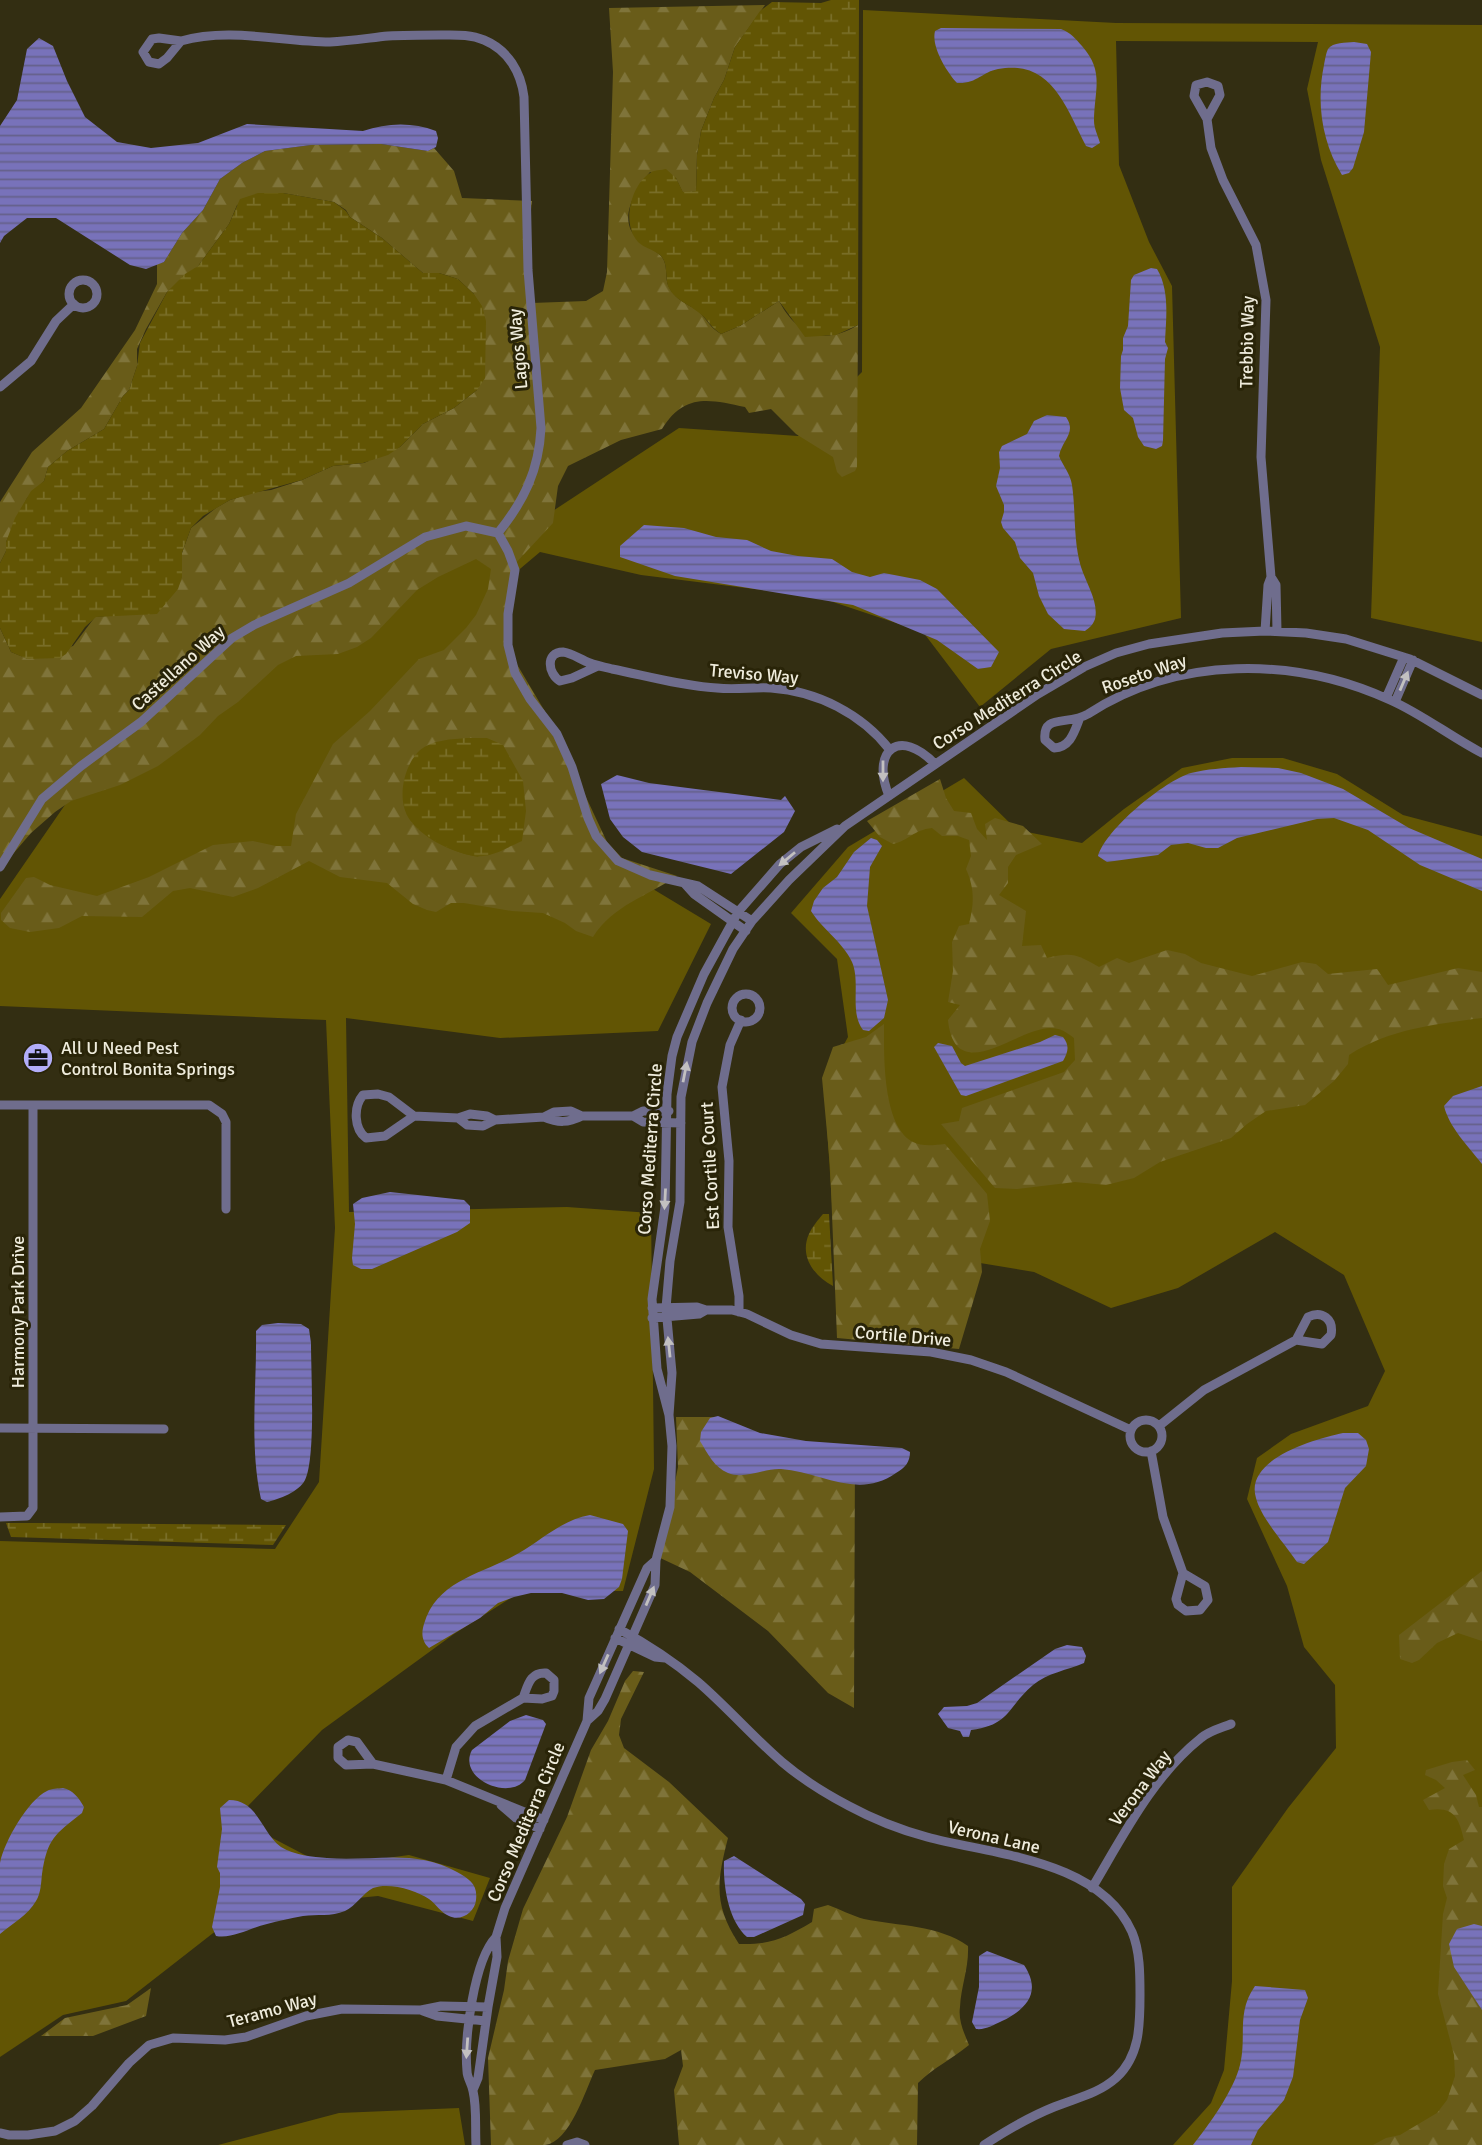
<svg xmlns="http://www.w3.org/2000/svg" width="1482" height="2145" font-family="Signika,sans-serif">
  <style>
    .grass { fill: #625504 }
    .forest { fill: url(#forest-firs); fill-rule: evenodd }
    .wetland { fill: url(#wetland-marsh) }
    .water { fill: url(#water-rules) }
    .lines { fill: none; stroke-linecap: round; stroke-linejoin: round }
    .minor { stroke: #6f6d8d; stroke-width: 9 }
    .oneway { fill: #c2c0c0 }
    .labels { text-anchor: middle; stroke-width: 6; stroke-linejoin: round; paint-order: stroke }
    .street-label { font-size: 18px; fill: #efecdc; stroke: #292408 }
    .poi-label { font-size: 18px; fill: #efecdc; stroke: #292408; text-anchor: start }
  </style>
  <defs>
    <pattern id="forest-firs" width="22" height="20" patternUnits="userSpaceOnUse" patternTransform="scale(1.75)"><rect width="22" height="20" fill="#695c19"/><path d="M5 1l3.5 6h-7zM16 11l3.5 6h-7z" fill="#7f743a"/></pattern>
    <pattern id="wetland-marsh" width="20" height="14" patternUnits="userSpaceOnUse" patternTransform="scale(1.75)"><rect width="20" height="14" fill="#625504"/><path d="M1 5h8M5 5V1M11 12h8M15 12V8" fill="none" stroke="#796e28"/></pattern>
    <pattern id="water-rules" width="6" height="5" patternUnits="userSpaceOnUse" patternTransform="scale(1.75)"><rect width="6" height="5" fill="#7872ba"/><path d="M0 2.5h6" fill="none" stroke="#65618a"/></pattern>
  </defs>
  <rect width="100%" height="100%" fill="#332e12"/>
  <path class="grass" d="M863,10l253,13 366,2v617l-111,-24 9,-271 -59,-187 -14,-71 11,-47 -202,-1 3,124 30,77 23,44 9,332 -130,31 -71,58 -57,-75 -105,-35 -177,-22 -101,-23 -50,42 80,245 141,85 -53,107 -158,7 -154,-20 3,194 218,-5 84,6 3,256 -31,122h-101l-68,43 -132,96 -77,79 16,23 65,34 83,-11 81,23 -17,43 -95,-25 -134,13 -118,92 -63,14 -63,42v-516l275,8 44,-67 16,-254 -9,-208 -326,-14v-107l69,-100 322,-211 139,-62 149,-98 119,8 64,-64z
    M1232,758h51l54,16 66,41 79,21v1309h-309l38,-42 13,-33 8,-89v-94l56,-79 48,-60 -1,-63 -31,-38 -17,-61 -40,-87 10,-41 34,-24 77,-28 17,-35 -41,-96 -69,-43 -97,56 -67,20 -77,-36 -60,-10 -134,65 -16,-246 24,-44 -11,-78 -46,-46 57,-66 116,-69 53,52 65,13 42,-34 58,-41z
    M459,2108l6,37h-247l121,-32z"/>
  <path class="forest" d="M765,5l-30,42 -11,33 -10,18 -13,33 -4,24 -1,36 -13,2 -7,-15 -26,-6c-13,16 -32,45 -15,64 7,8 19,13 26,20 8,9 3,22 8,31 6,13 19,17 29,24 9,8 12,17 23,23l19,-8 39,-25c18,34 45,45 79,24l-1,142 -2,4 -13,6 -5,-5 -4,-15 -37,-23 -25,-25 -22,4 -4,-6c-36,-8 -61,-14 -83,22l-41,11 -53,26 -10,20 -5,37 -41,44 -3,48 3,41 38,64 57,122 15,16 55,18c-29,20 -64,29 -84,61l-17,-6 -11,-8 -22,-10 -31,-2 -48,-8h-13l-15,9 -9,-2 -14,-6 -26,-21 -47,-6 -31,-16 -51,27 -25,9 -43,-9 -17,3 -31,26 -60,-1 -23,12 -29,4 -20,-4 -9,-8v-7l25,-35 8,-1 16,8 47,11 52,-19 64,-32 40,-4 23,5h15l5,-32 37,-70 37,-33 49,-52 25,-9 22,-22 10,-13 12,-26 3,-20 -15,-10 -38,18 -21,13 -46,48 -14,9 -19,7 -42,2 -18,9 -40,37 -20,14 -18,19 -42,31 -38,19 -49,16 -16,11 -24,21 -31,36v-241l11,24 17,7 45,-13 22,-29 23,-2 64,-38v-24l9,-25 25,-20 14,-8 25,-8 16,-2 31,-10 31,-14 31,-3 36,-16 23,-23 31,-16 23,-18 -3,-96 -16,-15 -19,-6h-16l-41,-35 -32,-21 -4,-7 -12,-8 -51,-9 -46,12 -8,19 -31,42 -31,26 -21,37 -9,20v17l-8,24 -6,6 -19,33 -37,22 -19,16 -4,14 -17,17 -21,44v9l-6,12v-61l32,-50 49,-44 54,-78 22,-46v-20l7,-2 18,-29 21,-23 17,-31 22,-16 23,-12 46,-6 70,-1 47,7 6,-3 20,23 8,27 70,3 -3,26 3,76 54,-2 17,-10 4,-19 6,-200 -4,-64zM403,800l76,57c-24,-4 -53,-16 -68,-36 -4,-5 -6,-15 -8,-21z
    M940,779l6,19 8,13 17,2 6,16 10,11 -2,-16 10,-6 28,8 19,18 -26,11 -8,12v16l-9,12 27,16 -4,35 19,-1 6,13c26,-6 29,-4 52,9l18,-9 12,5 38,-13 18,4 16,9 51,13 50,-14 14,2 12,10 49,-5 11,16 70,-17 24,4v46c-46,6 -93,11 -133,37l-1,9 -14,17 -29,24 -39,6 -19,13 -16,14 -71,24 -26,16 -28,7 -31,-3 -58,7 -22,-1 -54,-64 18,-3 3,-13 102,-36 11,-12 -1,-22c-8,-6 -13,-10 -24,-10 -33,0 -95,60 -102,-8l12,-15 -12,-3 5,-31 -1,-29 7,-16 10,-2c5,-20 6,-35 -3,-55l5,-13 -2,-16 -11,-4h-16l-10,-8c-19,2 -22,12 -39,16l-13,-7 -13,-16z
    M884,1024c0,30 -2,102 29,118 9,5 22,3 32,2l42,50 3,27 -10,28 2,23 -23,77 -122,-11 -7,-173 -8,-87 11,-31 33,-10z
    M676,1417h41l51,21 87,9 -1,261 -26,-15 -60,-62 -78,-59 -34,-16 10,-29 12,-60z
    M1482,1571v70l-24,-8 -21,10 -18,17 -7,3 -12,-4 -1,-24z
    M633,1671l11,1 -23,47 -2,16 5,13 45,34 59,56c-11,43 -15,66 11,106 32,1 46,-6 73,-22l2,-13 14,-4c12,4 24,11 36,14 34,7 75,6 104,27 1,22 -7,40 -8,61 -2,13 4,26 9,38 -17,14 -36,23 -51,38l-1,62h-238l-5,-55 9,-24 -2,-16 -16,9 -70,11c-10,21 -25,72 -50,75 -17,0 -37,0 -54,0l-3,-87 16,-68 4,-29 15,-52 44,-92 24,-67 17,-29 17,-40z
    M1467,1760l8,10 -12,5 13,20 3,12h3v338h-109l13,-7 14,-3 37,-22 10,-13 8,-24 -1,-21 -16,-61 5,-80 4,-16 -4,-12 1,-22 5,-15 15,-9c-5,-22 -10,-34 -35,-30l-6,-10 22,-12 -9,-8 -11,-5 1,-5 26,-8z
    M151,1988l-5,28 -53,20h-52l24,-18 62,-13z"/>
  <path class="wetland" d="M831,0h28l-1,325 -22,10 -31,2 -26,-36 -39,25 -19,8c-10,-6 -13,-15 -23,-22 -10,-8 -23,-12 -29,-24 -5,-10 0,-23 -8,-32 -6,-6 -17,-8 -23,-14 -17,-18 -7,-57 12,-69 3,-3 11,-3 16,-4l10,9 7,14 13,-1 1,-36 4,-24 13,-33 10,-18 11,-33 25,-36 12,-9 49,1z
    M258,193h25l51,9 12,9 4,6 32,21 41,35h16l19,6 16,15 8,12 4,15 -1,57 -8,12 -23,18 -31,16 -23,23 -12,8 -25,8 -30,3 -31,14 -72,20 -27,16 -12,12 -9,25v24l-4,12 -21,25 -61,3 -11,10 -19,27 -6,4 -33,1 -16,-7 -11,-24v-65l6,-12v-9l9,-24 16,-27 13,-10 4,-14 19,-16 37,-22 19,-33 6,-6 8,-24 3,-23 27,-51 18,-18 13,-8 31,-42 11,-25z
    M467,738h20l16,7 20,36 3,30 -4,30c-14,6 -31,17 -46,15 -19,-1 -54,-20 -66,-36 -14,-19 -7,-54 10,-70 12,-10 32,-11 47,-12z
    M823,1214h6l4,72c-19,-10 -34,-30 -24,-52 3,-7 9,-14 14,-20z
    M6,1523h28l252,2 -13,20 -262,-8z"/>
  <path class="water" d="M941,28l120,1c10,4 14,9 21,17 23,26 12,45 12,75 0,7 4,15 6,22l-8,5 -6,-2c-20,-38 -34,-87 -88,-77 -16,3 -21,15 -41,14 -10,-11 -26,-36 -22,-52z
    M39,38l14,8 14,35 18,36 32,25 34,6 47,-5 49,-19 116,7c24,-8 49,-9 73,0l2,7 -2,9 -8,4 -47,-7 -70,1 -46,6 -23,12 -22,16 -17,31 -21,23 -18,29 -18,7 -16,-4 -74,-47h-29l-23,18 -4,7v-117l17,-26 10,-51z
    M1354,42l13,2 4,8 -7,80 -11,36 -4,5 -7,2c-20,-33 -26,-72 -18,-110 1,-5 2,-12 4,-16 5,-7 18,-6 26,-7z
    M1151,268l6,1c13,22 9,49 8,73l3,6 -3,11 -2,82 -1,5 -6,3 -12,-3 -6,-9 -5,-19 -9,-8 -4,-22 1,-32 2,-6v-12l5,-12 3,-46 3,-5z
    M1047,415l19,2c11,16 -4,23 -7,39 4,10 11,17 13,29 4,27 1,55 9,82 5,16 18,35 14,52 -2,6 -6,9 -10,12l-21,-2 -16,-15 -9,-18 -6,-23 -13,-15 -5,-16 -12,-14 -2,-6 3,-10v-7l-8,-19 4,-18 -1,-16 3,-6 25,-12 7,-13z
    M644,525l40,3 32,9 31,3 24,11 27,5 34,3 20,13 18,5 14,-4 36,7 17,9 62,63 -8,15 -13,2 -41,-29 -84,-35 -178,-29 -55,-19v-11z
    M1241,767l37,1 23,5 42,16 66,39 73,31v32l-62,-26 -52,-35 -34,-12 -17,1 -80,19 -19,10h-12l-18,-5 -17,2 -13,10 -51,7 -9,-6c8,-27 66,-75 93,-83 16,-4 33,-5 50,-6z
    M617,775l32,8 132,17 4,-4 10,15 -11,21 -53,42 -89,-22 -19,-15 -13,-18 -9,-35z
    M871,838l6,2 5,6 -12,21 -3,39 21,94 -4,18 -15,13 -6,-1c-14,-18 -2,-47 -11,-68 -9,-20 -30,-33 -41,-51l3,-10 9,-13 14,-11 17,-25z
    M1055,1035l8,2c7,9 5,15 0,24l-97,35 -5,-1 -27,-48 4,-4 14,3 9,17 4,3 75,-24z
    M1482,1086v78c-14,-18 -33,-37 -38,-58l9,-10z
    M390,1192l74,8 6,6v17l-13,9 -85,37h-11l-8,-4 -1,-7 3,-34 -2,-20 9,-6z
    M278,1323l23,1 8,5 2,14c0,29 5,115 -6,137 -6,12 -26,19 -38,22l-6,-3c-12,-55 -4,-113 -5,-168l6,-6z
    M718,1416l42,17 46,8 96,7 8,4c0,10 -5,16 -14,21 -38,27 -75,-1 -115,-4 -17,-1 -37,11 -53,4 -14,-6 -20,-19 -28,-32l1,-9 9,-14z
    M1343,1433h15l8,7 3,9 -3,17 -21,22 -17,54 -24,22 -7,-2c-12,-18 -36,-44 -41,-64 -12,-39 59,-59 87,-65z
    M590,1515l33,9 5,7 -6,48 -3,8 -15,12 -16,1 -26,-7h-31l-17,4 -16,6 -18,15 -51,30c-7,-7 -8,-14 -5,-24 13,-45 60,-50 95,-71 24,-14 43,-33 71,-38z
    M1067,1645l15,2 4,9 -2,7c-16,7 -37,10 -51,22 -26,22 -22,40 -62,45l-2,7h-6l-3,-6 -12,-3 -10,-14 6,-7 23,-1 10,-3 78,-54z
    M526,1715l17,5 3,4 -21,56c-17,21 -68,-2 -53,-30l38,-29z
    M63,1788c10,2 16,10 21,19l-2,6c-27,21 -35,26 -40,61 -1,9 -1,19 -6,27 -8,14 -24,23 -36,33 0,-21 0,-50 0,-71 4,-21 28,-63 47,-72 5,-3 11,-2 16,-3z
    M229,1800c29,0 32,32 52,47 13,8 32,10 46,11 45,4 88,-10 130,14 12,7 21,12 19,28 -1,12 -15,22 -27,16 -8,-3 -13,-12 -20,-17 -13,-9 -40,-17 -56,-11 -10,5 -17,18 -28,23 -14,6 -28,3 -42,5 -12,2 -25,5 -36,8 -17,4 -34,15 -51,12l-4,-9 8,-40v-14l-3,-6 5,-38 -2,-21z
    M734,1856l67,43 4,5 -2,11 -49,22h-7c-19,-17 -24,-52 -23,-76z
    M1474,1924l8,2v84l-28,-43 -5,-23 8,-15z
    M987,1951l37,14c18,27 3,44 -22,56 -9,4 -16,9 -26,8l-4,-7 7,-35v-31z
    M1255,1986l50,4 3,8 -8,22 -7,57 -9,23 -26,30 -7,15h-58c16,-20 41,-55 47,-80 7,-29 -4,-52 15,-79z"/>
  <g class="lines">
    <path class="minor" d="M159,38l22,3 -14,17 -8,6 -10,-2 -6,-10 9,-13z
      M181,41c49,-14 100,1 149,1 19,-1 39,-4 58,-6 18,-1 36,-1 53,-1 14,0 29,-1 43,5 24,10 37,32 40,57l4,173 13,158c-2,42 -17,73 -43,105l10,18 7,19 -7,44v31l7,28 15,26 27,35 15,33 16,51 8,18 22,25 32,14 48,11 54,35
      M1207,119l13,-24 -2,-9 -11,-4 -11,3 -2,11 13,23 4,29 12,32 33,65 10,55 -5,157 10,120 -3,8 -3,46
      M69 294a14 14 0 1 1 28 0a14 14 0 1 1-28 0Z
      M0,387l31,-26 25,-40 18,-17
      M1271,577l5,8 1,46
      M598,666l-26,12 -12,3c-12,-7 -15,-29 3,-29 9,1 18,8 27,11 7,3 15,4 22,6 35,7 70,17 105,19 18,2 36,-1 54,0 46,3 91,26 119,62
      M1386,698l18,-41
      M1395,702l18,-42
      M1079,720c-5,13 -9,27 -25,28l-9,-8c-3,-27 23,-14 43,-26 89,-58 206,-58 302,-14 32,14 61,37 92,53
      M889,796c-19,-46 11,-69 46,-32
      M0,867l42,-68 39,-33 60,-44 91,-84 22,-13 95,-42 76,-46 41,-11 32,7
      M685,884l9,10 52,37
      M732 1008a14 14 0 1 1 28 0a14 14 0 1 1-28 0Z
      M0,1105h209l13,9 4,8v87
      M414,1116l-29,20 -19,2c-12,-9 -13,-31 -3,-43l15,-1 11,3 25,19 44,2 12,-4 17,2 8,4
      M633,1116l10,6 38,1
      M544,1117c14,6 24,6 38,-1
      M458,1118l9,7 16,1 12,-6 49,-3 10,-5 17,-1 11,5h51l10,-5h26
      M652,1308l45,-1 9,3 -7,4 -47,4
      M706,1310h26l15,4 44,21 30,9 110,8 40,8 35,12 125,58
      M739,1312v-16l-11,-69 1,-66 -7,-74 8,-42 11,-25
      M669,1415l3,-42 -6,-65 4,-47 10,-59 1,-105 11,-55 15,-39 26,-54 19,-28 37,-41 56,-54 193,-132 46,-27 32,-14 33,-9 73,-11 43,-2 41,2 40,6 64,20 72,36
      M1130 1436a16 16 0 1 1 32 0a16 16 0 1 1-32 0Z
      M1159,1426l45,-36 92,-50 12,-23c14,-7 26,2 23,18l-9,9 -26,-4
      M0,1428l164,1
      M1151,1451l12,66 20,56 -7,26 2,6 8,6 14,-1 8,-10 -3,-14 -22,-13
      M0,1517l27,-1 6,-8v-403
      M619,1629c28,15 54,32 79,53 29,25 55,55 84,80 20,17 44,32 67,44 24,13 52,24 78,31 66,18 172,22 205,95 8,19 8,42 8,63 0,30 0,61 -24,83 -18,16 -40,20 -62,29 -25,10 -47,23 -70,38
      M615,1638l40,19 10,1
      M587,1721l11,-10 7,-12 50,-114 1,-25 14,-53 2,-61 -3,-31 -12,-46 -5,-70 13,-92 2,-113 5,-38 5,-19 27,-63 34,-62 42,-48 21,-17 36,-18
      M373,1764l-16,-22 -9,-2 -10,7v11l8,7 27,-1 73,16 98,40
      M446,1780l10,-33 19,-21 48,-28 19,1 10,-3 2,-5v-11l-8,-7c-16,-1 -18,12 -23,25
      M501,1805l15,13 24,11
      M1092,1888c31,-52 61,-112 109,-150 8,-7 20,-10 30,-14
      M423,2011l14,5 49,5
      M473,2090l5,-12 10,-71 9,-50 -1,-20 9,-29 82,-187 2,-23 58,-130 9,-8
      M0,2133l9,2h19l27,-4 20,-10 17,-15 37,-43 20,-18 24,-7 52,2 21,-3 60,-21 36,-7 79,1 20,-4 47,1
      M476,2145c-1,-17 1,-37 -3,-54 -1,-7 -6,-13 -6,-20 -3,-33 7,-111 29,-134
      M567,2145l10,-3 8,3"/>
  </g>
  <defs><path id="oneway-solid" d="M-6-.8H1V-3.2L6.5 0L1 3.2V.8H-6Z" transform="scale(1.75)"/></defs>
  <g class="oneway">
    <use href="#oneway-solid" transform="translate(1404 681) rotate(-67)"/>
    <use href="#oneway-solid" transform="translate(883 771) rotate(90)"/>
    <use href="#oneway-solid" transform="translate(787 859) rotate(140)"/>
    <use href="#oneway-solid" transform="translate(685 1072) rotate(-79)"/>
    <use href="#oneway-solid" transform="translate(665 1199) rotate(93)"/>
    <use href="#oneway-solid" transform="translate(669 1347) rotate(-96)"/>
    <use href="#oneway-solid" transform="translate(650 1596) rotate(-67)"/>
    <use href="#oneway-solid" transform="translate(604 1664) rotate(114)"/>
    <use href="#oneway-solid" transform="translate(467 2048) rotate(94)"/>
  </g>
  <defs>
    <g id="office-disc" transform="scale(1.575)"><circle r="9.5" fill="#b2adf9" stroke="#292408"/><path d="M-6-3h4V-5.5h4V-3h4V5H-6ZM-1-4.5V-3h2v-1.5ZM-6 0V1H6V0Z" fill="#111"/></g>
  </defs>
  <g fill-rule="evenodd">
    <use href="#office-disc" x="38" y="1058"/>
  </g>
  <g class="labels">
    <g class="street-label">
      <text transform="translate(1247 342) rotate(-89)" y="6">Trebbio Way</text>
      <text transform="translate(518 349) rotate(-95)" y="6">Lagos Way</text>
      <text transform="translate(178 668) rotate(-42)" y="6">Castellano Way</text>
      <text transform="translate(754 674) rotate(5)" y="6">Treviso Way</text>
      <text transform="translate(1144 674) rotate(-19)" y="6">Roseto Way</text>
      <text transform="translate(1007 700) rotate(-32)" y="6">Corso Mediterra Circle</text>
      <text transform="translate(650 1149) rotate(-86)" y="6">Corso Mediterra Circle</text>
      <text transform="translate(710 1166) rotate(-93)" y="6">Est Cortile Court</text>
      <text transform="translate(18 1312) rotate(-90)" y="6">Harmony Park Drive</text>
      <text transform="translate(903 1336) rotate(5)" y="6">Cortile Drive</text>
      <text transform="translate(1140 1788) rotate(-53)" y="6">Verona Way</text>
      <text transform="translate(526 1822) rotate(-67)" y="6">Corso Mediterra Circle</text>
      <text transform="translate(994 1837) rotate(13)" y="6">Verona Lane</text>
      <text transform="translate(272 2010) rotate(-15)" y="6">Teramo Way</text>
    </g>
    <g class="poi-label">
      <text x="61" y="1054">All U Need Pest<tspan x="61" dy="21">Control Bonita Springs</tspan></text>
    </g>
  </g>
</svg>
